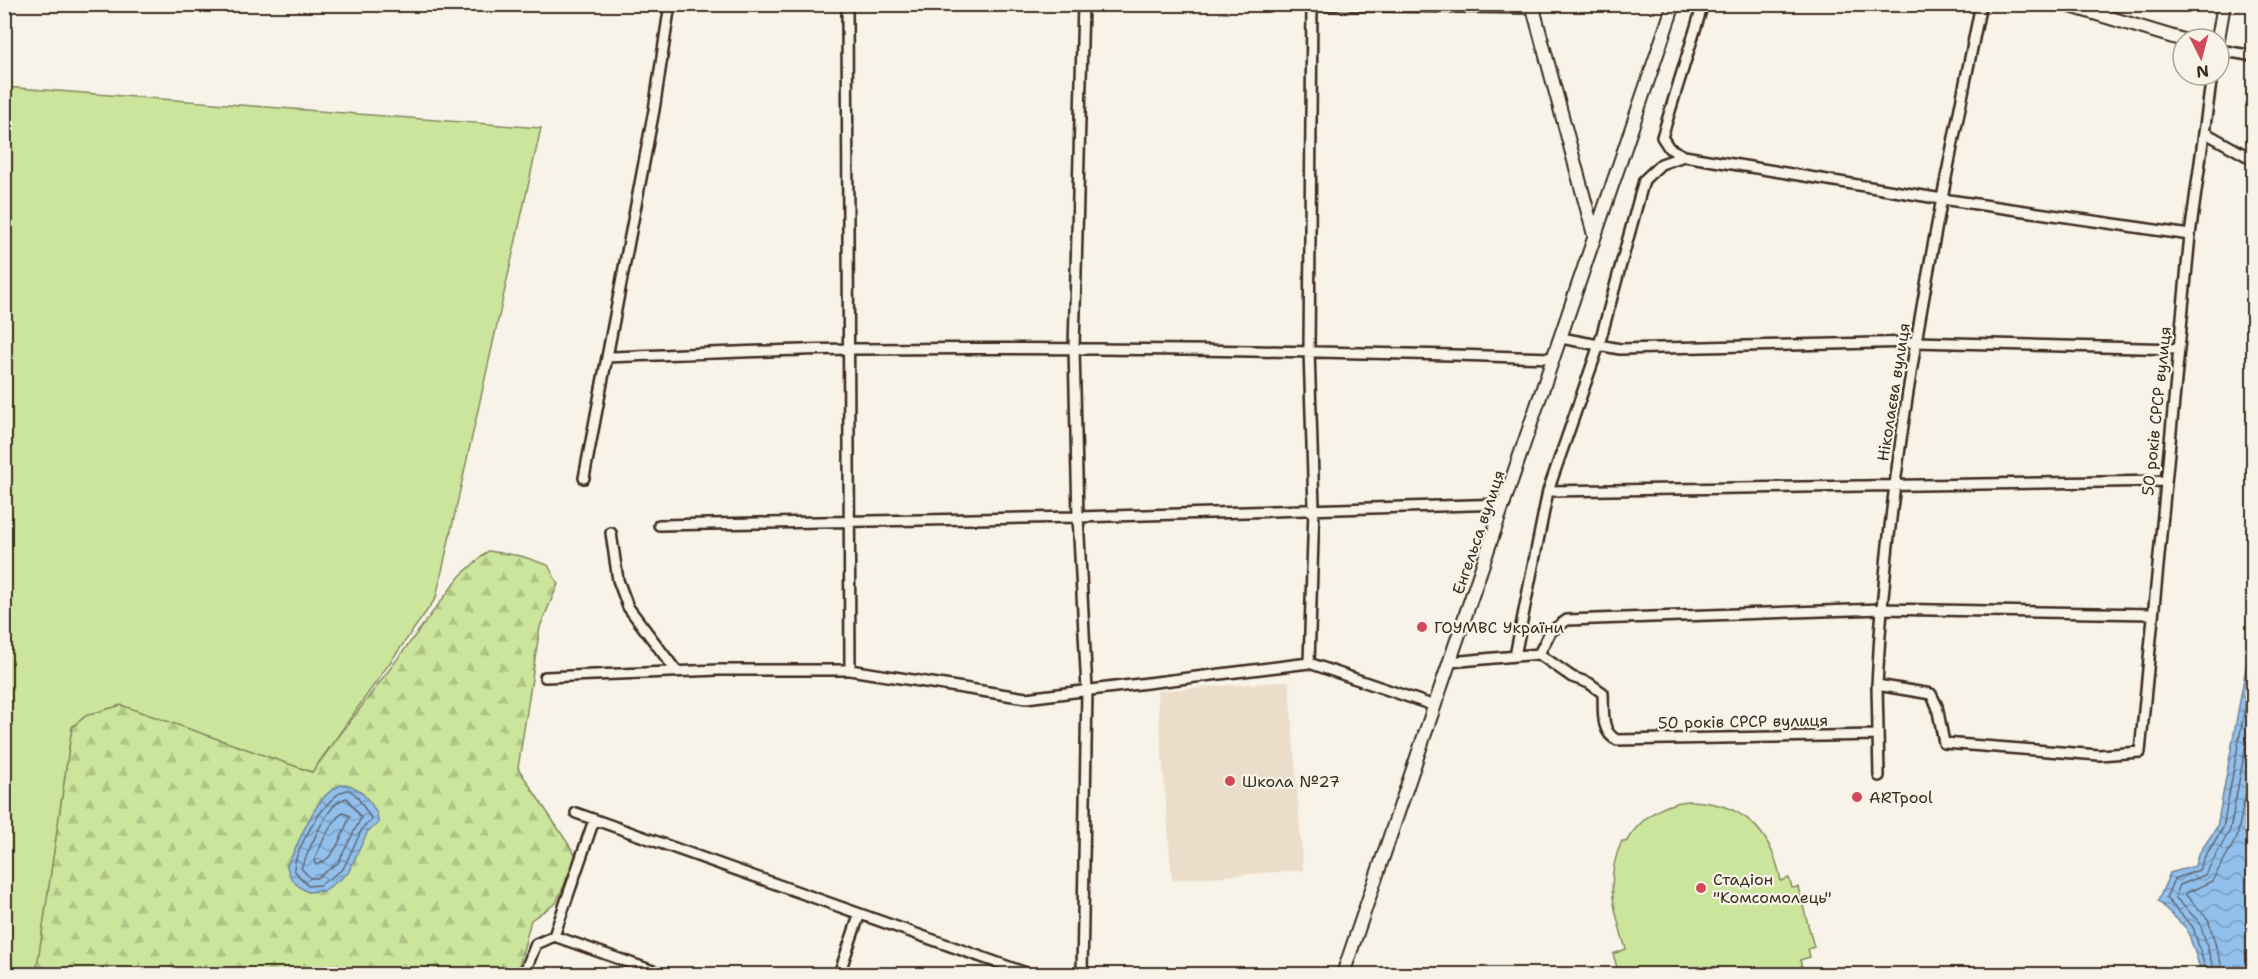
<svg xmlns="http://www.w3.org/2000/svg" width="2258" height="979" font-family="'Shantell Sans',sans-serif">
  <style>
    .built { fill: #ebddc9 }
    .forest { fill: url(#forest-firs); stroke: #83885d; stroke-width: 1.5 }
    .garden { fill: #cbe59c; stroke: #83885d; stroke-width: 1.5 }
    .water { fill: url(#water-waves); stroke: #6f849a; stroke-width: 1.5 }
    .lines { fill: none; stroke-linecap: round; stroke-linejoin: round }
    .shore { stroke: #5e6671; stroke-width: 1.5 }
    .minor-casing { stroke: #3b2a1e; stroke-width: 14 }
    .tertiary-casing { stroke: #3b2a1e; stroke-width: 16 }
    .minor { stroke: #f7f3e8; stroke-width: 9 }
    .tertiary { stroke: #f7f3e8; stroke-width: 12 }
    .poi-dot { fill: #d1495b; stroke: #f7f3e8; stroke-width: 2 }
    .labels { text-anchor: middle; stroke-width: 4.5; stroke-linejoin: round; paint-order: stroke }
    .street-label { font-size: 16px; fill: #3b2a1e; stroke: #f7f3e8 }
    .poi-label { font-size: 16px; fill: #3b2a1e; stroke: #f7f3e8; text-anchor: start }
  </style>
  <defs>
    <pattern id="forest-firs" width="22" height="20" patternUnits="userSpaceOnUse" patternTransform="scale(1.5)"><rect width="22" height="20" fill="#cbe59c"/><path d="M5 1l3.5 6h-7zM16 11l3.5 6h-7z" fill="#afc586"/></pattern>
    <pattern id="water-waves" width="16" height="10" patternUnits="userSpaceOnUse" patternTransform="scale(1.5)"><rect width="16" height="10" fill="#92c0ed"/><path d="M0 5q4-4 8 0t8 0" fill="none" stroke="#789cbf"/></pattern>
  </defs>
  <rect width="100%" height="100%" fill="#f7f3e8"/>
  <filter id="ink" filterUnits="userSpaceOnUse"><feTurbulence type="fractalNoise" baseFrequency=".0167" numOctaves="2"/><feDisplacementMap in="SourceGraphic" scale="12" xChannelSelector="R" yChannelSelector="G"/><feConvolveMatrix kernelMatrix="1 2 1 2 8 2 1 2 1" color-interpolation-filters="sRGB"/></filter>
  <g filter="url(#ink)">
    <path class="built" d="M1289,681l14,189 -131,10 -15,-189z"/>
    <path class="forest" d="M488,551l33,5 27,9 10,19 -18,43 -22,141 59,89 -21,46 -25,17 -14,54h-481l36,-247 15,-12 34,-10 191,67 148,-196z"/>
    <path class="garden" d="M5,87l536,41 -105,470 -124,174 -191,-67 -34,10 -15,12 -36,247h-32z
      M1688,801c54,1 83,28 93,80l8,-3 3,10 6,-1 16,60 -6,2 2,8 -10,3 4,14h-172l-1,-2 -12,2 -6,-20 13,-5c-12,-38 -22,-70 -4,-108l4,1c14,-23 35,-38 62,-41z"/>
    <path class="water" d="M2253,629v345h-51l-15,-45 -29,-28 12,-28 25,-7 3,-11 19,-28z
      M345,784c14,2 35,25 33,40l-10,7 -20,42 -24,18 -16,1c-12,-6 -20,-14 -21,-27 14,-24 28,-75 58,-81z"/>
    <g class="lines">
      <path class="shore" d="M349,790l7,5 16,25 -9,7 -20,42 -23,16 -12,1 -14,-16c-1,-18 35,-81 55,-80z
        M347,798l14,20 -23,45 -21,15h-7l-9,-10c9,-18 25,-66 46,-70z
        M343,812l7,4c-8,18 -14,43 -34,49l-2,-4c7,-17 15,-36 29,-49z
        M2207,974l-14,-47 -27,-29 8,-19 25,-9 5,-12 19,-30 31,-170
        M2215,974l-15,-51 -25,-26 5,-12 25,-10 25,-45 24,-129
        M2224,974l-16,-55 -23,-25 27,-13 25,-44 17,-85"/>
      <g class="minor-casing">
        <path id="minor" d="M847,4l3,666
          M1253,4l281,4
          M1703,4l-41,133 7,11 15,8 258,43 248,36
          M1981,4c-46,226 -93,451 -104,681l54,9 6,12 7,37 155,12 41,-3 50,-517 22,-160
          M2219,50l35,6
          M2204,132l50,28
          M1561,338l59,11 295,-7 264,7
          M607,357c81,-3 162,-7 243,-8 235,-2 469,2 704,9
          M584,478l70,-368 16,-106
          M1548,491l618,-10
          M659,525l419,-8 427,-13
          M611,533l7,47 10,27 49,65
          M1539,654l11,-22 17,-12 314,-11 271,5
          M1515,656l33,-165 51,-146 45,-165 17,-16 23,-8
          M1450,662l89,-8 33,23 17,6 14,10c1,17 -3,39 14,47l260,-5
          M1309,663l5,-155 -5,-157 3,-347
          M545,677l173,-7h132l176,28 283,-35 126,43
          M1877,685l2,91
          M576,813l453,161
          M554,936l40,-116
          M524,974l12,-30 18,-8 108,38
          M839,974l20,-58
          M1082,974l5,-284 -9,-173 -4,-169 9,-344"/>
      </g>
      <g class="tertiary-casing">
        <path id="tertiary" d="M1532,4l62,231
          M2064,4l119,36
          M2218,39l6,-35
          M1343,974l331,-970"/>
      </g>
      <use href="#minor" class="minor"/>
      <use href="#tertiary" class="tertiary"/>
    </g>
  </g>
  <g class="poi-dot">
    <circle cx="1422" cy="627" r="6"/>
    <circle cx="1230" cy="781" r="6"/>
    <circle cx="1857" cy="797" r="6"/>
    <circle cx="1701" cy="888" r="6"/>
  </g>
  <g class="labels">
    <g class="street-label">
      <text transform="translate(1893 392) rotate(-81)" y="6">Ніколаєва вулиця</text>
      <text transform="translate(2156 411) rotate(-84)" y="6">50 років СРСР вулиця</text>
      <text transform="translate(1478 532) rotate(-71)" y="6">Енгельса вулиця</text>
      <text transform="translate(1743 721) rotate(-1)" y="6">50 років СРСР вулиця</text>
    </g>
    <g class="poi-label">
      <text x="1434" y="633">ГОУМВС України</text>
      <text x="1242" y="787">Школа №27</text>
      <text x="1869" y="803">ARTpool</text>
      <text x="1713" y="885">Стадіон<tspan x="1713" dy="18">"Комсомолець"</tspan></text>
    </g>
  </g>
  <rect width="2258" height="979" fill="none" stroke="#f7f3e8" stroke-width="24"/>
  <rect x="12" y="12" width="2234" height="955" fill="none" stroke="#3b2a1e" stroke-width="2" filter="url(#ink)"/>
  <g transform="translate(2201 57) rotate(174)"><circle r="28" fill="#f7f3e8" stroke="#aca397" stroke-width="1.5"/>
  <path d="M0-4.5L10 22L0 15L-10 22Z" fill="#d1495b"/>
  <text y="-9" font-size="16" font-weight="bold" text-anchor="middle" fill="#3b2a1e">N</text>
  </g>
</svg>
